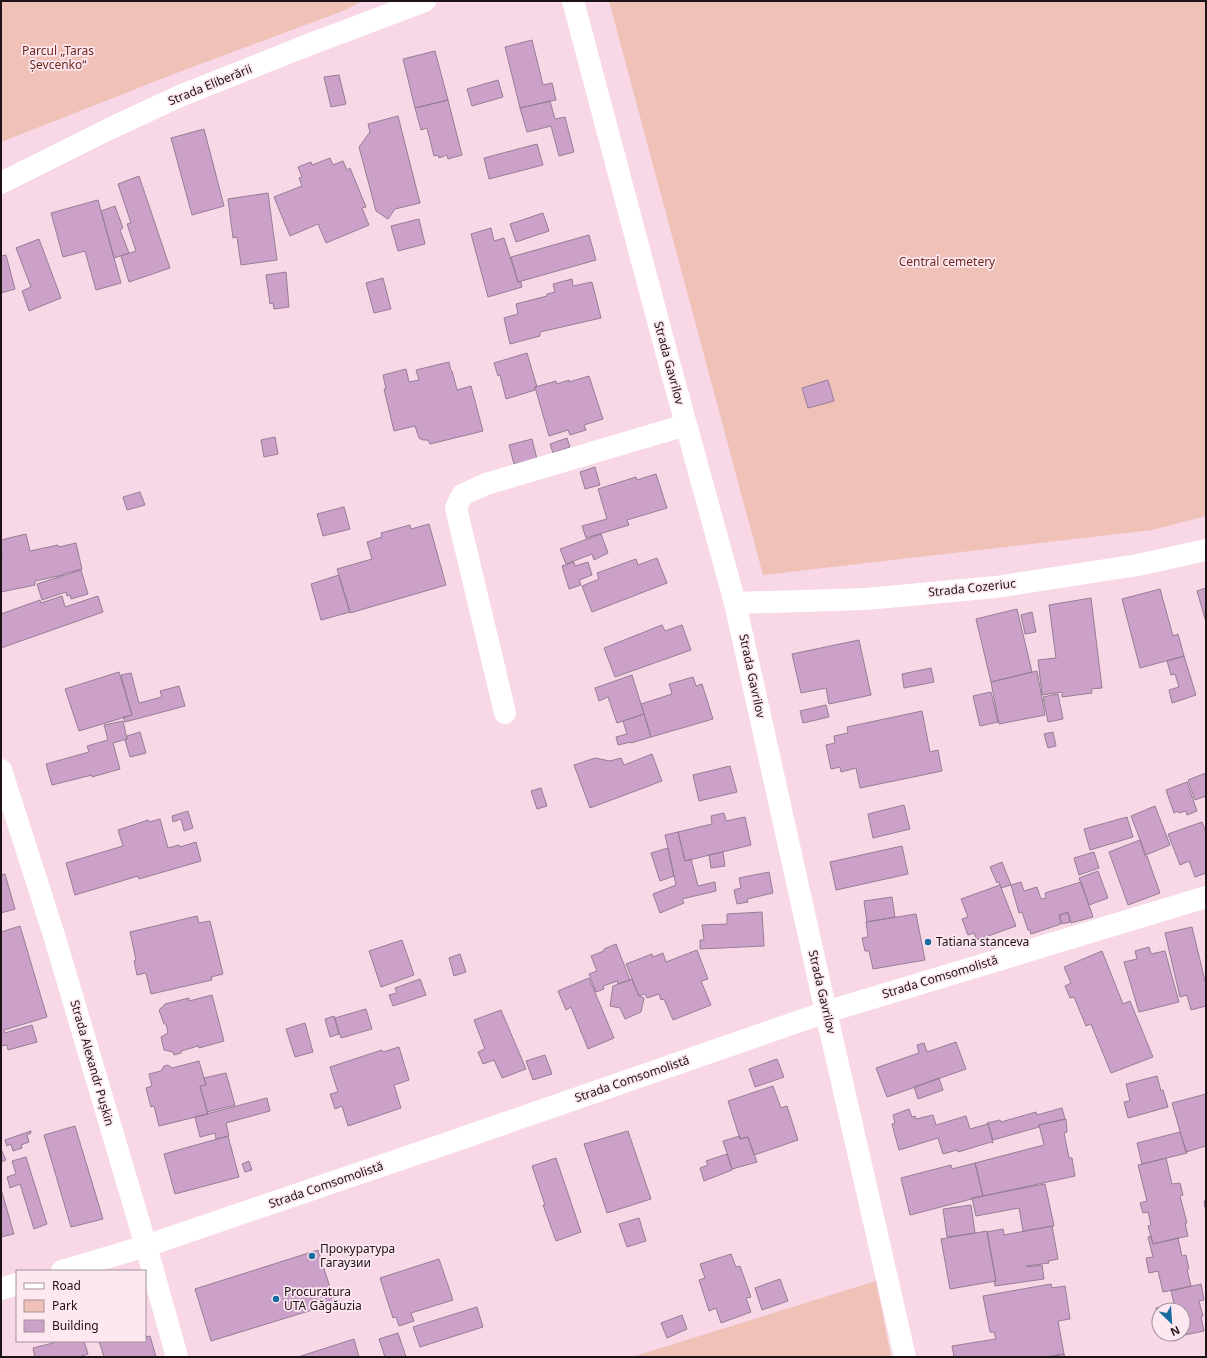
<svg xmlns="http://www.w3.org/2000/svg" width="1207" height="1358" font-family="'Noto Sans',sans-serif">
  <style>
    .green { fill: #efc1b7 }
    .building { fill: #cba1ca; stroke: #957e94 }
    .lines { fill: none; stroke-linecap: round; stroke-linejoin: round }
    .street { stroke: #fff; stroke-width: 22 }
    .secondary { stroke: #fff; stroke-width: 22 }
    .poi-dot { fill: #186b9c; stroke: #fde8f1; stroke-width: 1.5 }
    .labels { text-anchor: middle; stroke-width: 3.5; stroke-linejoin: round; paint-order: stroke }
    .park-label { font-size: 12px; fill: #6f281c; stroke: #fde8f1 }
    .street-label { font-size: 12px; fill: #1d1217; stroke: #fde8f1 }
    .poi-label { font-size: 12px; fill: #1d1217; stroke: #fde8f1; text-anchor: start }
  </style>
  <rect width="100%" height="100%" fill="#f8d7e6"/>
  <path class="green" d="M1,1h362l-20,10 -164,61 -178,70z
    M609,1h597v515l-54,14 -389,45z
    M876,1281l15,76h-259z"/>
  <path class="building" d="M532,40l11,45 9,-2 4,17 -36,8 -15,-61z
    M435,51l13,49 -33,8 -12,-49z
    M339,75l7,29 -15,3 -7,-30z
    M498,80l5,17 -31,9 -5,-17z
    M448,100l14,55 -14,4 -1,-4 -8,3 -1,-3 -4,1 -7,-28 -6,2 -6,-22z
    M550,101l5,18 10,-2 9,35 -15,4 -8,-30 -24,6 -7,-24z
    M398,116l22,87 -25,6 -7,10 -12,-8 -17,-64 11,-15 -2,-8z
    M204,129l20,77 -32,9 -21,-77z
    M537,144l6,21 -54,14 -5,-21z
    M330,158l3,7 10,-4 4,9 3,-2 16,39 -4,1 7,17 -43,18 -8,-19 -28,12 -16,-39 28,-11 -3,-8 3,-1 -4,-10 13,-5 1,3z
    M139,176l31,92 -41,14 -8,-26 15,-5 -9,-27 4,-1 -13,-39z
    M268,193l9,67 -36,5 -4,-28 -4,1 -5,-39z
    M98,200l23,83 -25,7 -11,-39 -22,6 -12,-44z
    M115,206l8,22 -3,2 9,23 -15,5 -13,-47z
    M543,213l6,18 -33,11 -6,-18z
    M419,219l6,25 -27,7 -7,-25z
    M491,228l3,13 10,-3 14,44h3l1,5 -34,10 -17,-63z
    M589,235l7,25 -78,22 -7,-25z
    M39,239l22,59 -32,13 -7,-20 9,-4 -15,-39z
    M6,255l9,34 -14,4v-37z
    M286,272l3,35 -15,2 -1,-6 -3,1 -4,-29z
    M383,278l8,31 -17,4 -8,-30z
    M572,279l1,7 19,-4 9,36 -61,14v4l-30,8 -6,-26 14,-4 -2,-10 31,-8v-2l8,-2 -2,-8z
    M527,353l10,34h-2v3l-29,9 -6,-24 -2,1 -4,-13z
    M449,362l2,9h1l5,19 14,-4 12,45 -53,13 -2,-4h-5l-4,-2 -4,-12 -21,5 -10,-42h2l-3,-14 23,-6 3,13 10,-2 -3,-10z
    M589,376l14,43 -19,6 2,5 -16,5 -2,-5 -19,6 -14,-49 21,-6 1,3 12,-4v2z
    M828,380l6,21 -26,7 -6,-20z
    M275,437l3,17 -14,3 -3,-17z
    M567,438l3,9 -17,6 -3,-9z
    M532,439l5,20 -23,5 -5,-19z
    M595,467l5,18 -15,4 -5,-17z
    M656,474l11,34 -40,12 2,5 -43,13 -4,-12 25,-7 -9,-30 38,-12 1,3z
    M140,492l5,13 -18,5 -4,-13z
    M344,507l6,22 -27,7 -6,-22z
    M429,524l17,61 -96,28 -13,-44 35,-10 -5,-17 15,-5 -1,-4 29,-8 1,4z
    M26,534l4,17 28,-6 1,2 17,-4 6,26 -19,5v1l-28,6v4l-34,7v-34h1l-1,-18z
    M601,534l7,19 -14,7 -2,-6 -26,10 -6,-15z
    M657,558l10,25 -75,29 -10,-26 17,-7 -2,-6 39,-14 2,6z
    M574,562l1,4 13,-4 4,13 -13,5 2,5 -12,4 -7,-23z
    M81,570l7,24 -17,5 -1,-4 -3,1 -1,-4 -24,8 -5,-16z
    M339,575l11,37 -29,8 -10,-36z
    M1206,588v34l-9,-31z
    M1160,589l13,47 5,-2 6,22 -44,12 -18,-69z
    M62,596l3,11 33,-11 5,16 -102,36v-34l39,-14 1,3z
    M1091,598l11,90 -11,1 1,4 -30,4v-5l-20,3 -4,-35 18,-2 -7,-53z
    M1017,609l15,63 -41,10 -15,-63z
    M1032,612l4,20 -11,2 -4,-19z
    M662,625l3,6 17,-6 9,25 -76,27 -11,-29z
    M859,640l12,55 -42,9 -3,-16 -25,5 -9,-39z
    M1184,656l12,39 -24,8 -3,-13 10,-3 -4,-13 -4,1 -4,-14z
    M931,668l3,14 -30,6 -2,-14z
    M1037,671l8,44 -46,9 -8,-42z
    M119,672l13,43 -53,16 -14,-42z
    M131,673l8,30 23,-6 -2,-6 19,-5 6,20 -60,16 -2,-5 9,-2 -11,-40z
    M632,675l12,39 -27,9 -9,-26 -9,4 -4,-13z
    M693,677l3,9 6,-2 11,35 -62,18 -10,-33 31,-10 -3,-10z
    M991,692l7,30 -18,4 -7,-30z
    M1058,694l5,25 -15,3 -5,-25z
    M826,705l3,12 -26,6 -3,-12z
    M922,711l8,41 8,-2 4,21 -82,17 -4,-20 -15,4 -1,-5 -9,2 -5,-24 9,-2 -1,-7 14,-3 -1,-6z
    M644,714l7,23 -20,6v-1l-13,3 -2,-8 11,-3 -4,-13z
    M123,721l4,18 -14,4 7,26 -28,8v-2l-40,10 -6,-21 43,-12 -2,-6 21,-6 -4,-15z
    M140,732l6,21 -16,4 -5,-17 2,-1v-3z
    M1053,732l3,14 -8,2 -4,-14z
    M652,754l10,27 -72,27 -16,-43 21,-7 15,3 11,-3 3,7z
    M730,766l7,26 -38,9 -6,-26z
    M1206,773v23l-11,4 -7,-20z
    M1187,782l10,29 -10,4 -1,-4 -7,2 -1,-2 -4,2 -8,-23z
    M541,788l6,18 -10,3 -6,-18z
    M904,805l6,24 -37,9 -5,-24z
    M1155,806l15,39 -24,10 -15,-39z
    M188,811l5,17 -9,3 -3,-12 -8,3 -1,-6z
    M724,813l2,8 19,-4 6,28 -66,16 -7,-29 34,-8 -1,-8z
    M1127,817l6,20 -43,13 -6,-21z
    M160,819l8,29 11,-3 1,2 16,-5 5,19 -62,18 -1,-3 -63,19 -9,-32 57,-17 -5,-16 30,-10 1,2z
    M1202,822l4,10v41l-11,4 -6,-16 -9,4 -12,-31z
    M678,832l7,29 6,-2 7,27 17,-4 1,9 -34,8 2,4 -24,10 -7,-19 23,-9 -11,-50z
    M1140,840l5,16h2l13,37 -32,12 -19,-53z
    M902,846l6,28 -72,16 -6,-28z
    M668,848l6,28 -14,5 -9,-28z
    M723,852l2,14 -14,2 -2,-13z
    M1094,852l5,16 -20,7 -5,-17z
    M1002,862l9,23 -10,3 -2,-6 -2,1 -7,-16z
    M1098,871l10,27 -19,7 -10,-27z
    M769,872l4,21 -26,6 1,3 -11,2 -3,-14 7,-2 -2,-10z
    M5,874l10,35 -14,4v-38z
    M1021,882l3,9 13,-4 4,12 5,-1 -1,-5 36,-11 12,35 -22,6 -3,-11 -9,3 2,9 -30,10 -1,-4h-2l-6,-18 -3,1 -8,-28z
    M1000,885l16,41 -39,14 -3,-7 -6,2 -6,-16 6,-2 -7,-18z
    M892,897l3,20 -28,5 -3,-21z
    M762,912l2,34 -64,3v-9h4l-2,-15 25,-1v-10z
    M1068,913l2,9 -8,2 -2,-9z
    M916,914l9,46 -52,9 -4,-18h-4l-3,-13 6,-1 -2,-15z
    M197,916l2,7 11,-2 13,53 -12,3 1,3 -61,14 -5,-21 -9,2 -3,-14 2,-1 -6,-28z
    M20,926l27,91 -43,13 1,3 27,-8 5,17 -29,8 -1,-5 -6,1v-114z
    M1192,927l14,58v21l-15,4 -4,-15 -7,2 -15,-64z
    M402,940l12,35 -33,12 -12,-36z
    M616,944l14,36 -12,4 -1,-3 -14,5 1,3 -8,3 -7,-18 8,-3 -6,-15 13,-5v-2z
    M1149,947l2,7 14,-3 14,51 -40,10 -15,-50 13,-3 -2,-8z
    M697,950l11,29 -7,2 10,24 -38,15 -9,-21 -3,1 -2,-6 -12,4 -2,-4 -6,2 -13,-32 26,-10 1,3 10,-4 3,9z
    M1102,951l21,53 7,-3 23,56 -42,16 -20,-49 -5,2 -12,-29 -4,1 -5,-12 6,-3 -7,-16z
    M460,954l6,18 -12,4 -5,-18z
    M589,978l25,60 -26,11 -17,-42 -5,3 -8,-19z
    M420,979l6,16 -33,11 -4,-11 8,-2 -2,-5z
    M632,979l7,17 5,2 -3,14 -16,7 -5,-11 -10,-2 3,-20z
    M212,995l12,46 -25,7 -1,-2 -17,5v2l-7,2 -1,-3 -9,-2 -3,-13 7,-4 -2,-9h-2l-5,-14 6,-6 24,-6v3z
    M366,1009l6,20 -31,9 -6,-20z
    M501,1010l25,59 -24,9 -8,-18 -11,4 -5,-12 7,-3 -11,-29z
    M334,1016l5,18 -9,3 -5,-18z
    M305,1023l8,29 -18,5 -9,-28z
    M956,1042l10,27 -79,28 -11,-29 43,-15 -2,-8 7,-2 3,9z
    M399,1047l10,33 -15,5 7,23 -53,18 -6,-20 -7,3 -5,-15 8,-2 -8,-25 52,-17 1,2z
    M545,1055l7,19 -19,6 -7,-19z
    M777,1059l7,18 -29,10 -6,-18z
    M199,1061l7,24 -6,1 8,28 -49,12 -5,-20 -3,1 -5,-19 6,-2 -3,-12 12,-3 3,-5 4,-1 4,3z
    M226,1073l9,32 -28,7 -7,-26 6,-1 -2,-7z
    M1157,1076l4,15 2,-1 5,17 -40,11 -4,-16 6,-1 -4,-17z
    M939,1078l4,12 -25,9 -4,-12z
    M773,1086l8,22 6,-2 11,34 -44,15 -6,-18 -8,2 -12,-38z
    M1206,1094v52l-20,6 -14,-49z
    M267,1098l3,13 -44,12 3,13 -13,3 -1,-6 -15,4 -5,-20z
    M1062,1108l3,11 -26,6v2l-46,13 -5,-16h-1v-1l13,-3 1,2 35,-10 1,3z
    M909,1109l3,8 3,-1 1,3 17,-4 3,10 30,-9 4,13 18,-5 5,19 -2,-1 -33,10 -1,-2 -14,4 -5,-16 -39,12 -7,-26 3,-1 -2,-8z
    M1066,1119l1,13 -3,1 5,25h3l3,18 -92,20 -8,-33 69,-18 -5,-20z
    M75,1126l28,93 -32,8 -27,-92z
    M31,1131v2l-4,2 2,7 -8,3 1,3 -9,3 -2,-7 -4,2 -2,-6z
    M628,1131l23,68 -44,14 -23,-69z
    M1180,1132l7,21 -45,11 -5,-21z
    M228,1136l11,41 -64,17 -11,-40z
    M740,1136v3l8,-2 9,25 -25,7 -9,-28z
    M1,1149l5,11 -5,2z
    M727,1154l5,16 -28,11 -4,-13 8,-3 -2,-4z
    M26,1157l21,67 -13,5 -14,-45 -10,4 -3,-11 9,-3 -4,-13z
    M556,1158l25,74 -25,9 -13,-36h2l-13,-39z
    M1166,1158l6,26 8,-1 3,12 -3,1 7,27h-2l3,13 -35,8 -5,-18 3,-1 -3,-13 -5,1 -3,-10 7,-2 -9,-36z
    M249,1161l3,9 -7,2 -3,-8z
    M975,1163l8,33 -73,19 -9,-37 50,-13 1,4z
    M1045,1184l9,42 -31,5 -4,-23 -43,8 -4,-18z
    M1,1189l13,45 -13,3z
    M1204,1201h2v12z
    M971,1205l4,28 -28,4 -4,-28z
    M639,1218l7,23 -19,6 -8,-23z
    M1052,1226l6,33 -10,2 1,2 -23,3 1,1 15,-2 2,14 -49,7 -1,-5h2l-9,-49 16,-3 1,6z
    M987,1231l9,50 -46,8 -9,-50z
    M1151,1236l2,8 25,-6 4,18 4,-1 3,14h-2l4,17 -28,6 -5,-21 -9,2 -3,-15 7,-1 -5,-20z
    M318,1250l17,53 -124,38 -16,-52z
    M731,1254l5,13 4,-1 11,31 -5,1 5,14 -30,11 -5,-15 -7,3 -10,-31 6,-2 -5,-14z
    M439,1259l14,41 -42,13 3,8 -15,5 -3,-9 -3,1 -13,-40z
    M780,1279l8,22 -26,9 -7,-22z
    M1051,1284l1,4 13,-2 5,33 -12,2 6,33 -18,3h-92l-2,-11 44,-7 -2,-7h-4l-7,-36z
    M1201,1284l3,16 -5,1 4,15 -2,1 3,14 -29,6 -1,-3h9v-24h-24l-1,10 -2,-12 18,-5 -3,-12z
    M477,1307l6,20 -63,20 -7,-20z
    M682,1315l5,14 -20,9 -6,-15z
    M398,1333l8,24h-21l-6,-18z
    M150,1336l6,21h-52l-5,-16h46v-4z
    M354,1339l5,18h-61z
    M52,1341h32l4,13 -9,3h-44l-2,-9 20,-5z
    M1064,1354l1,3h-19z"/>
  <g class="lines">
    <path class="street" d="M573,1l97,365 65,237 91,409 79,345
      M735,603l131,-4 130,-12 142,-22 68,-15
      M505,713l-49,-205 6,-13 24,-11 200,-59
      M1,770l53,165 92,311 31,111
      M62,1271l84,-25 302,-103 378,-131 380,-115
      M1,1289l16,-5"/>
    <path class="secondary" d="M1,183l108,-54 71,-33 128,-51 117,-44"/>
  </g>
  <g class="poi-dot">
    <circle cx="928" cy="942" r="4"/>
    <circle cx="312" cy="1256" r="4"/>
    <circle cx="276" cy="1299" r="4"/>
  </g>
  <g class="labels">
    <g class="park-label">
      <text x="58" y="55">Parcul „Taras<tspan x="58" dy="14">Șevcenko“</tspan></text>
      <text x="947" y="266">Central cemetery</text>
    </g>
    <g class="street-label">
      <text transform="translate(210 85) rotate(-22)" y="4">Strada Eliberării</text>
      <text transform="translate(669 363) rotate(75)" y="4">Strada Gavrilov</text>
      <text transform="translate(972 588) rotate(-6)" y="4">Strada Cozeriuc</text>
      <text transform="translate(752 676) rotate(78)" y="4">Strada Gavrilov</text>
      <text transform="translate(940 977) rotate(-17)" y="4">Strada Comsomolistă</text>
      <text transform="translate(822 992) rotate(77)" y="4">Strada Gavrilov</text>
      <text transform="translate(92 1063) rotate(74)" y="4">Strada Alexandr Pușkin</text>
      <text transform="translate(632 1079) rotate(-19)" y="4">Strada Comsomolistă</text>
      <text transform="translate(326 1185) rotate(-19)" y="4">Strada Comsomolistă</text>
    </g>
    <g class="poi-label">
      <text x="936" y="946">Tatiana stanceva</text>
      <text x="320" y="1253">Прокуратура<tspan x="320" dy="14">Гагаузии</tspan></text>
      <text x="284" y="1296">Procuratura<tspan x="284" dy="14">UTA Găgăuzia</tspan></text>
    </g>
  </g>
  <rect width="1207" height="1358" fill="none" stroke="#1d1217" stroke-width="4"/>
  <rect x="16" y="1270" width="130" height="72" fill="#fde8f1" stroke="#a3929a"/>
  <rect x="24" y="1283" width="20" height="6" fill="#ffffff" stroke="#a3929a"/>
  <text x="52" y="1290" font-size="12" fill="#1d1217">Road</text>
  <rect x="24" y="1300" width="20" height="12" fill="#efc1b7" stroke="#a3929a"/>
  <text x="52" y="1310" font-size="12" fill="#1d1217">Park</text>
  <rect x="24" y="1320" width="20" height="12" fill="#cba1ca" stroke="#a3929a"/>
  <text x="52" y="1330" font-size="12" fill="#1d1217">Building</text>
  <g transform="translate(1171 1322) rotate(155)"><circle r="19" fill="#fde8f1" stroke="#a3929a"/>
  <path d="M0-3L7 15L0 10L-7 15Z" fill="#186b9c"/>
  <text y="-6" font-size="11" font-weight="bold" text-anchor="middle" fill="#1d1217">N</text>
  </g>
</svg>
